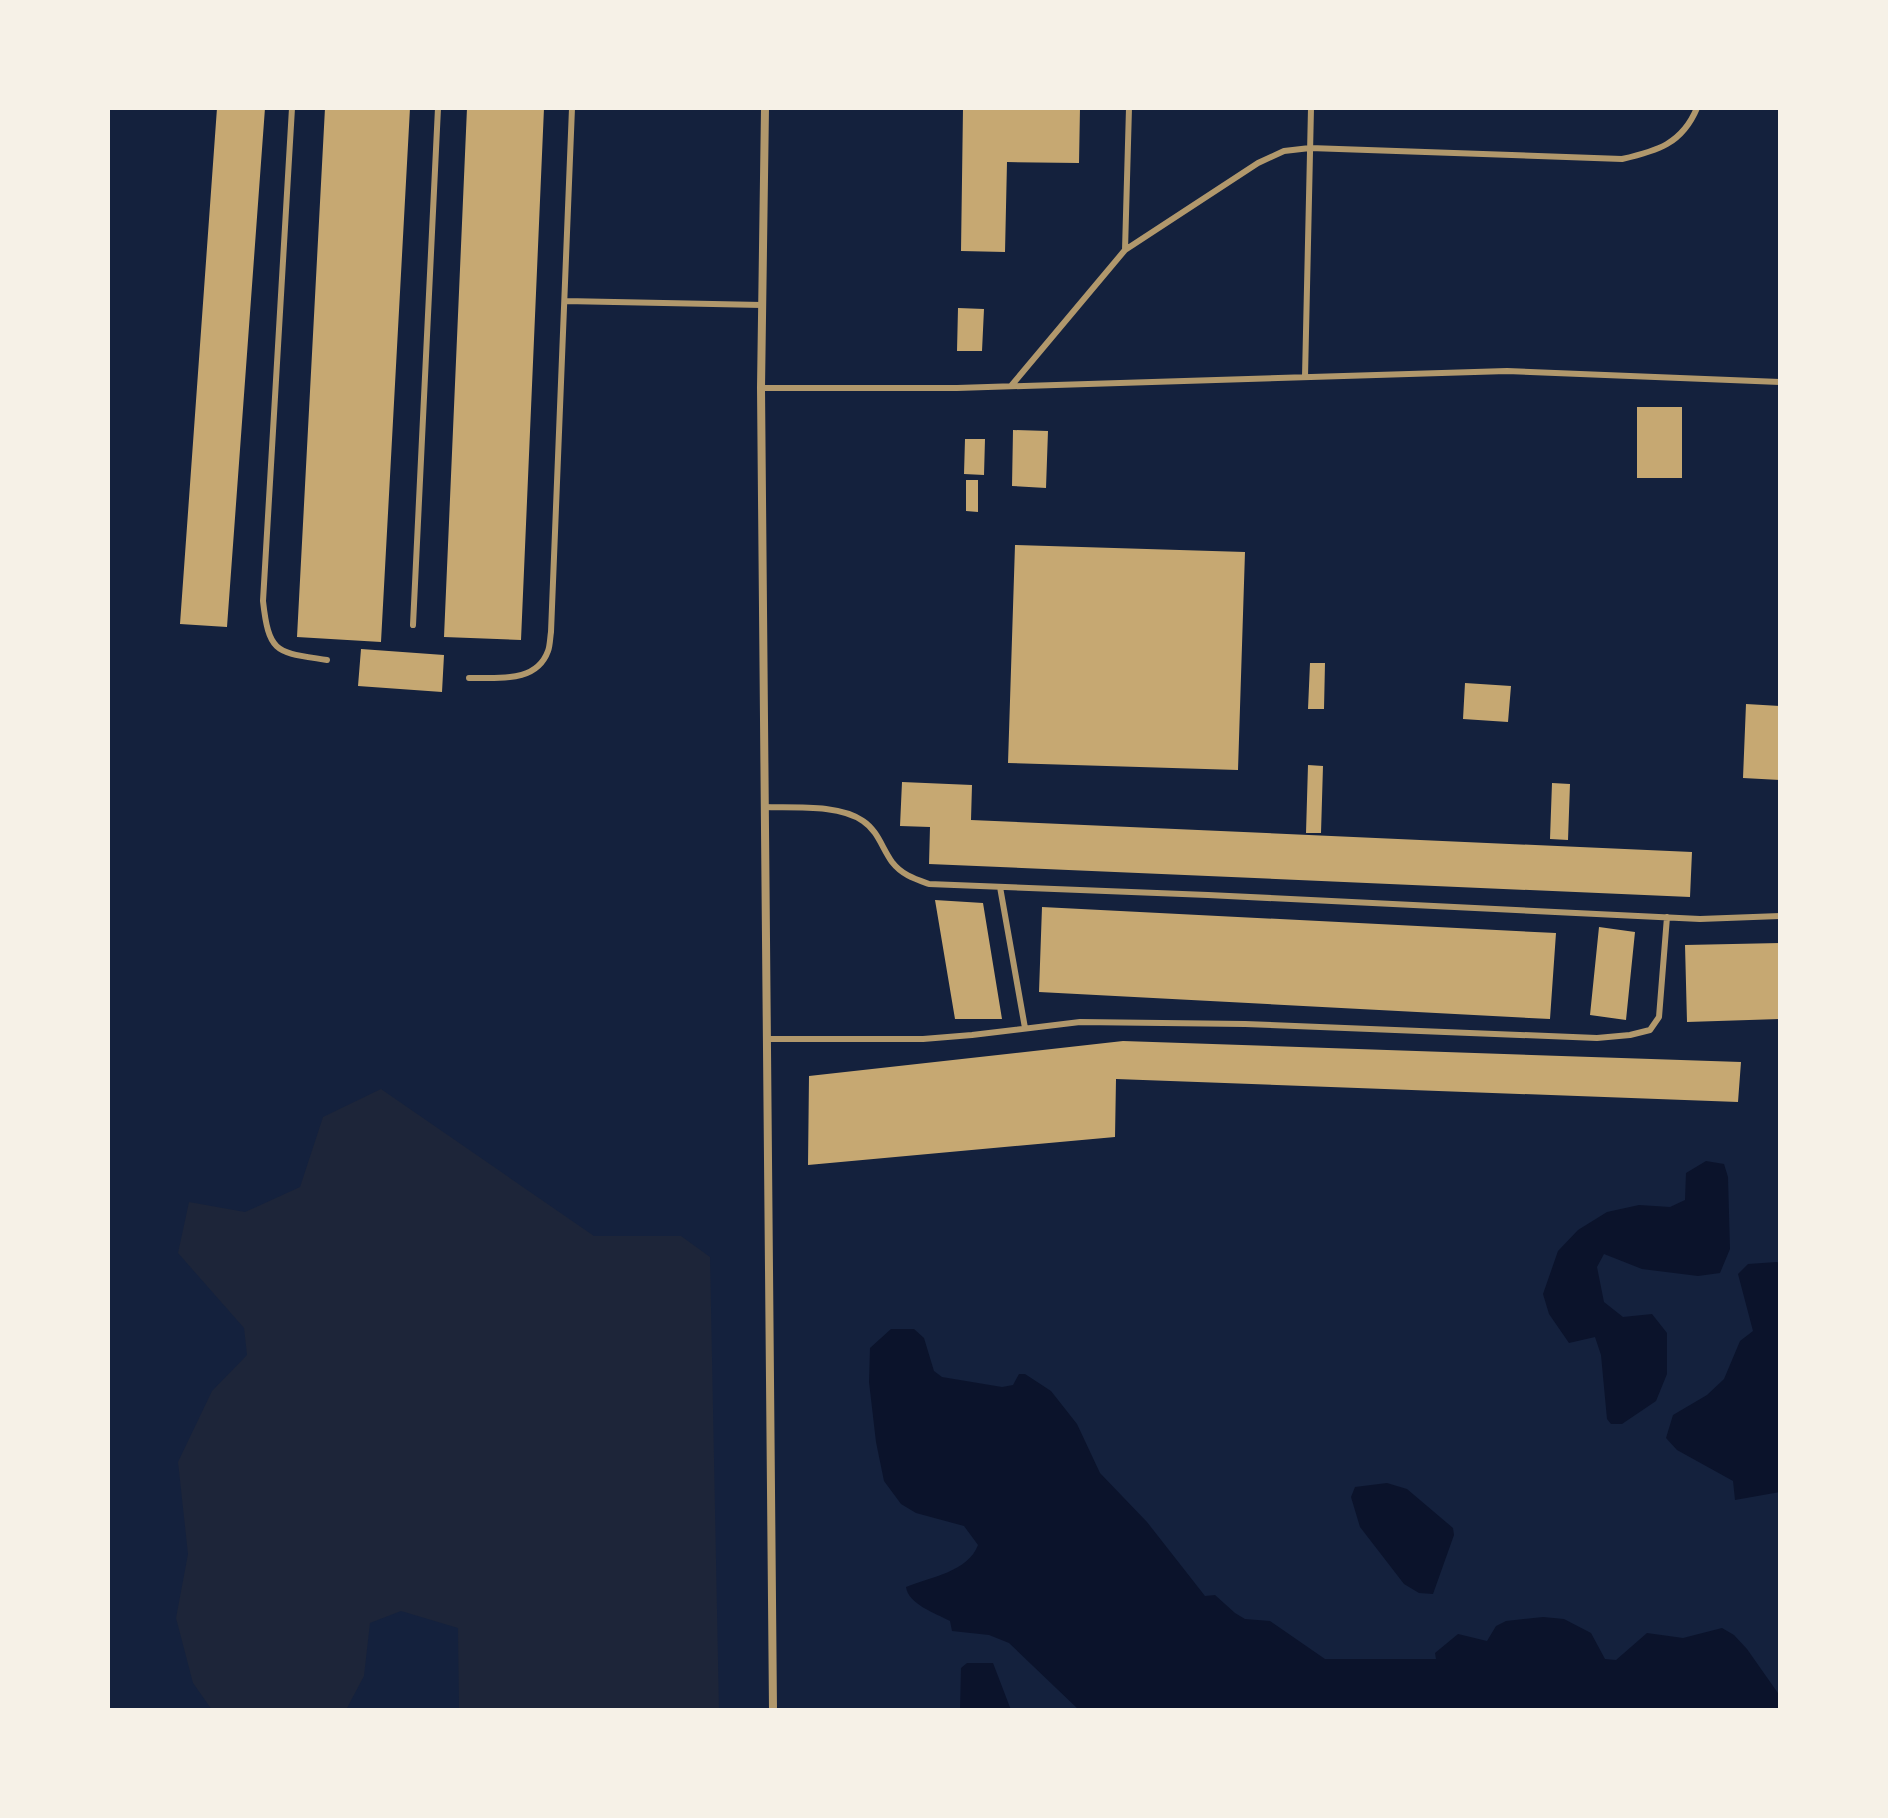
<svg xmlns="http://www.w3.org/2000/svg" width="1888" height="1818" font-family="'Work Sans',sans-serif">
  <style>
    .green { fill: #1d2539 }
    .water { fill: #0b132b }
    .building { fill: #c6a872 }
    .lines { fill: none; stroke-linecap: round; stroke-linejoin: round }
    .service { stroke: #b1986c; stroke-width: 6 }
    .minor { stroke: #b1986c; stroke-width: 8 }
  </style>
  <rect width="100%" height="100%" fill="#14213d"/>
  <path class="green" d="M381,1089l213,147h87l29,21 9,453h-260l-1,-82 -57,-17 -31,12 -6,53 -18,34h-134l-19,-27 -17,-65 12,-64 -10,-92 34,-71 35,-36 -3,-27 -66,-75 11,-51 56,10 55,-25 23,-70z"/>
  <path class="water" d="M1706,1161l18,3 4,13 2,72 -10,24 -22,3 -56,-7 -38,-15 -7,13 7,35 19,15 29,-3 15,19v41l-11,27 -34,23h-11l-4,-5 -6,-64 -6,-18 -26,6 -20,-29 -6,-20 15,-43 20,-21 29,-18 32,-7 31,2 15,-7 1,-27z
    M1777,1262l3,2v228l-45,8 -2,-19 -56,-31 -11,-12 7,-23 34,-20 17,-16 16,-38 13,-10 -15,-57 10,-10z
    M891,1329h23l10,9 10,33 8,6 60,10 11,-2 6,-11h6l26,17 26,33 23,49 47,49 58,74 10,-1 20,18 10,6 25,2 55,38h111l-1,-6 23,-19 29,7 9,-15 10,-5 37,-4 21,2 27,14 14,26 11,1 31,-27 36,5 39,-10 12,7 13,14 33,47v14h-701l-70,-67 -20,-8 -37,-4 -2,-10c-15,-8 -42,-17 -44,-34 24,-10 62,-15 72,-42l-14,-19 -48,-13 -15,-9 -17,-23 -8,-39 -7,-60 1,-34z
    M1387,1483l20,6 46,39 1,7 -21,59 -14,-1 -15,-9 -44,-57 -9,-30 4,-10z
    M967,1663h26l18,47h-51l1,-42z"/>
  <path class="building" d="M217,108h48l-38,519 -47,-3z
    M325,108h85l-29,534 -84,-5z
    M467,108h77l-23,532 -77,-3z
    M963,108h117l-1,55 -72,-1 -2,90 -44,-1z
    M958,308l26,1 -2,42h-25z
    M1637,407h45v71h-45z
    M1013,430l35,1 -2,57 -34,-2z
    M965,439h20l-1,36 -20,-1z
    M966,480h12v32l-12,-1z
    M1015,545l230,7 -7,218 -230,-7z
    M361,649l83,6 -2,37 -84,-6z
    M1310,663h15l-1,46h-16z
    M1465,683l46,3 -3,36 -45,-3z
    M1746,704l34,2v74l-37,-2z
    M1308,765l15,1 -2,67h-15z
    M902,782l70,3 -1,35 721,32 -2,45 -761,-33 1,-37 -30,-1z
    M1552,783l18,1 -2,56 -18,-1z
    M935,900l48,3 19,116h-47z
    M1042,907l514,26 -6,86 -511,-27z
    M1599,927l36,5 -9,88 -36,-5z
    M1780,943v76l-93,3 -2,-77z
    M1123,1041l618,21 -3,40 -622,-23 -1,58 -307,28 1,-89z"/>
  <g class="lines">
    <path class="service" d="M292,108l-29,493c6,54 14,51 64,59
      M1125,250l4,-142
      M565,301l197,4
      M1305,377l6,-269
      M1011,386l114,-136 133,-87 26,-12 26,-3 312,11c35,-8 60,-15 75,-51
      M761,388h196l550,-17 273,11
      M413,625l25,-517
      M469,678c28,-1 67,6 79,-27 2,-5 2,-13 3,-19l21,-524
      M764,807c30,1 75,-3 99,14 15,10 19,27 29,41 10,13 23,17 37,22l279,11 492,24 80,-3
      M1000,887l25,141
      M766,1039h157l49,-4 108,-13 165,2 352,14 33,-3 20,-5 9,-13 8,-100"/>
    <path class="minor" d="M765,108l-4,280 12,1322"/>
  </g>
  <rect width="1888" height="1818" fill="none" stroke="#f6f1e7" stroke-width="220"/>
</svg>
